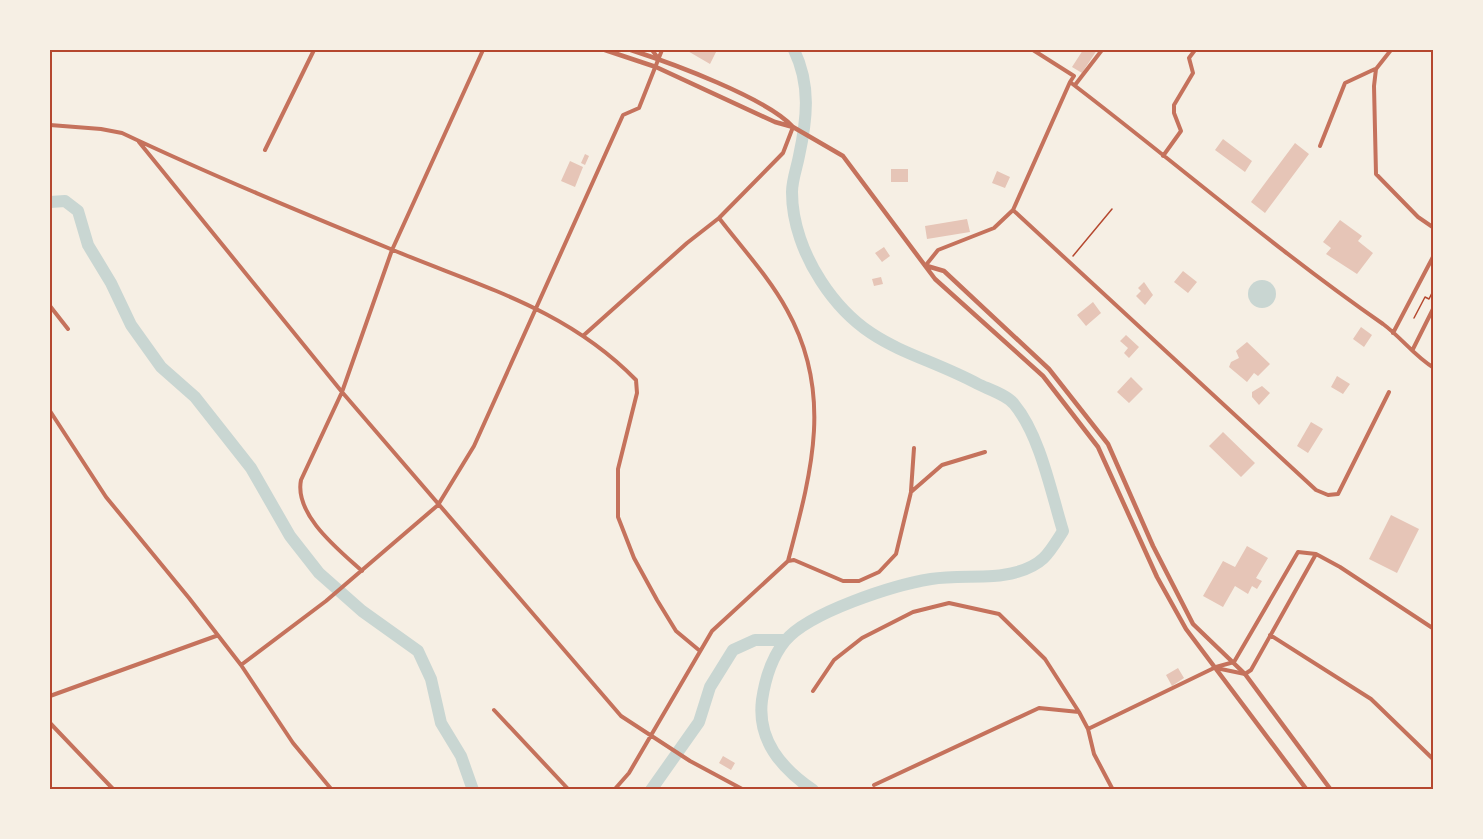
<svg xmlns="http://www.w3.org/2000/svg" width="1483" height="839" font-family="'Libre Baskerville',serif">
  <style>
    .water { fill: #c9d6d2 }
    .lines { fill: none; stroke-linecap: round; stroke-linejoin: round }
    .river { stroke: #c9d6d2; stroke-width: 12 }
    .building { fill: #e6c5b7 }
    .path { stroke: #b5482f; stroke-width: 1.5 }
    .minor { stroke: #c5725c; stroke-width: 4 }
    .tertiary { stroke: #c5725c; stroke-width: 4.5 }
    .neatline { fill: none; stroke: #b5482f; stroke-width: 2 }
  </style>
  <rect width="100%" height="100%" fill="#f6efe4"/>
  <path class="water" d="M1248 294a14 14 0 1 1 28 0a14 14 0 1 1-28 0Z"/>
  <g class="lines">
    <path class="river" d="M794,50c17,35 13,69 5,106 -2,11 -7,24 -7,36 0,31 12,63 29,89 44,68 93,69 157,103 10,5 29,11 36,20 26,31 37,88 49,127 -14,22 -19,33 -46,41 -28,8 -58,2 -86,7 -37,6 -122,33 -146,62 -13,16 -20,39 -23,59 -5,40 19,68 51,90
      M50,202l15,-1 13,10 10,34 23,38 20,42 30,42 34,30 56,71 39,68 29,37 43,38 56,40 13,28 10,44 20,33 12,34
      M651,790l48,-68 11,-35 23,-37 22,-10h30"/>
  </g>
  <path class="building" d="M686,50h31l-7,14z
    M1083,50h14l-15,23 -10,-6z
    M1223,139l29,22 -7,11 -30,-22z
    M1295,143l14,11 -44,59 -14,-11z
    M585,154l4,2 -4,9 -4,-2z
    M570,161l13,6 -8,20 -14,-6z
    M891,169h17v13h-17z
    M997,171l13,6 -5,11 -13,-5z
    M967,219l3,13 -43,7 -2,-13z
    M1340,220l22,16 -4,5 15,12 -16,21 -31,-20 5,-6 -8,-6z
    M884,247l6,9 -8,6 -7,-9z
    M1183,271l14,11 -9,11 -14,-11z
    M881,277l2,7 -9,2 -2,-7z
    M1144,282l9,13 -8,10 -9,-9 5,-5 -3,-3z
    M1093,302l8,11 -15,13 -9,-11z
    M1361,327l11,8 -8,12 -11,-8z
    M1126,335l13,12 -10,11 -5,-5 4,-5 -8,-7z
    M1247,342l23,22 -12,12 -4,-3 -7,9 -18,-15 2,-5 8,-4 -3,-7z
    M1337,376l13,8 -7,10 -12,-7z
    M1131,377l12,12 -14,14 -12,-11z
    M1262,386l8,7 -11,12 -7,-8v-5z
    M1311,422l12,7 -15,24 -11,-7z
    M1223,432l32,31 -14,14 -32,-31z
    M1391,515l28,14 -22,44 -28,-14z
    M1247,546l21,12 -12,20 6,3 -5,8 -5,-3 -4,8 -13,-8 -12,21 -20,-11 20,-35 12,6z
    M1178,668l6,10 -12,8 -6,-11z
    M723,756l12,7 -4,7 -12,-7z"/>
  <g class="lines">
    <path class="path" d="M1073,256l39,-47
      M1414,318l11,-21 4,2 5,-10"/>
    <path class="minor" d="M652,50l6,8
      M1033,50l41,26 -4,6c105,80 205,167 313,242 19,14 31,32 51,44
      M1391,50l-15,19 -2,17 2,88 42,43 16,11
      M1075,85l27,-35
      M50,125l51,4 21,4c89,42 181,80 271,117 89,37 174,59 243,130l1,13 -19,76v48l16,41 23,42 19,31 24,20
      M139,142l203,250 279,324 69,45 54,29
      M1320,146l25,-63 30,-14
      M265,150l49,-100
      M1163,156l18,-25 -7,-18v-8l19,-32 -4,-15 6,-8
      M1013,210l303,280 12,5 10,-1 51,-102
      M719,218c23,30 50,59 68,92 47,84 24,164 1,251
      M926,265l12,-15 56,-22 19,-18 57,-128
      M50,306l18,23
      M1393,333l41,-78
      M584,335l103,-92 32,-25 64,-65 10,-26
      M1413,349l21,-42
      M50,411l56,86 83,101 52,67 52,78 39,47
      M911,491l3,-43
      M362,571c-23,-21 -68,-56 -61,-91l41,-88 50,-142 91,-200
      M1270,635l101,64 63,61
      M241,665l85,-64 112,-96 36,-59 149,-331 16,-7 23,-58
      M1216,668l29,6 6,-4 65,-116
      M813,691l21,-31 28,-22 51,-26 36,-9 50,11 46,45 34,53 -40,-4 -165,77
      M50,696l166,-60
      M494,710l75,80
      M1079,712l9,17 6,25 19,36
      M50,723l64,67
      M1088,729l128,-62 18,-5 64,-110 18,2 24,13 94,62
      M614,790l15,-17 83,-142 76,-70 6,-1 49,21h16l20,-9 17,-18 15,-62 31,-27 43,-13"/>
    <path class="tertiary" d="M605,50l51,17 119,55 18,5 50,29 92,123 108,97 55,71 59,130 29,52 121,161
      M631,50c40,13 136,48 162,77
      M927,266l17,5 105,98 59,75 45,102 40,78 52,50 86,116"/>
  </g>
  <rect width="1483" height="839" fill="none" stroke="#f6efe4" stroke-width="102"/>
  <rect x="51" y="51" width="1381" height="737" class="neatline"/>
</svg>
